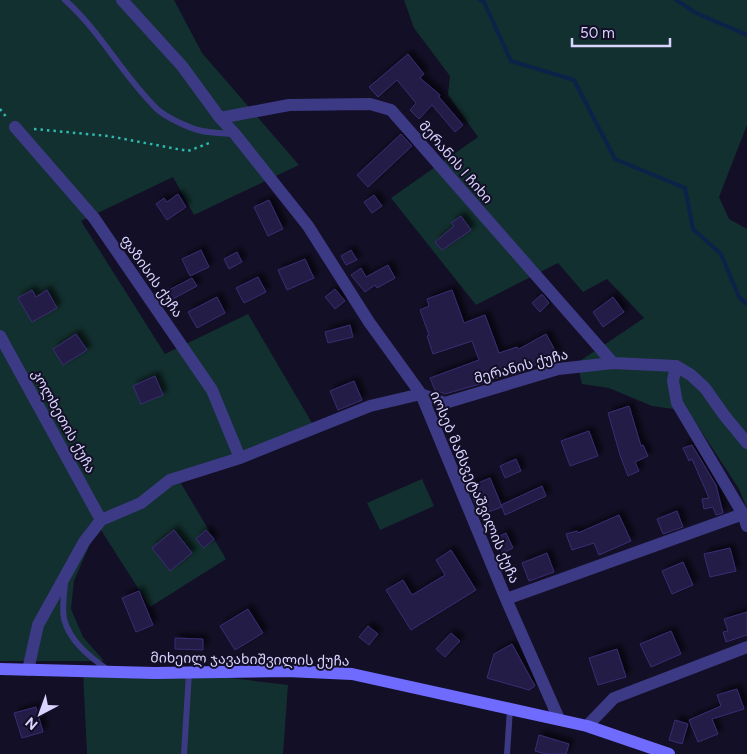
<svg xmlns="http://www.w3.org/2000/svg" width="747" height="754" font-family="Figtree,'Noto Sans Georgian',sans-serif">
  <style>
    .green { fill: #12302f }
    .lines { fill: none; stroke-linecap: round; stroke-linejoin: round }
    .stream { stroke: #0c2248; stroke-width: 4 }
    .building { fill: #241b47; stroke: #3b2d73; filter: url(#shadow) }
    .path { stroke: #2fb8b0; stroke-width: 2.5; stroke-dasharray: 2.5 4; stroke-linecap: butt }
    .service { stroke: #3d3a85; stroke-width: 6 }
    .minor { stroke: #3d3a85; stroke-width: 12 }
    .secondary { stroke: #6f6bff; stroke-width: 12 }
    .labels { text-anchor: middle; stroke-width: 4; stroke-linejoin: round; paint-order: stroke }
    .street-label { font-size: 14px; fill: #d9d4ff; stroke: #130f26 }
  </style>
  <defs>
    <filter id="shadow"><feDropShadow dx="4.5" dy="-4.5" stdDeviation="2.5" flood-color="#0009"/></filter>
  </defs>
  <rect width="100%" height="100%" fill="#130f26"/>
  <path class="green" d="M0,0h174l28,53 97,112 -105,50 -21,-38 -92,44 84,133 83,-40 64,109 -133,57 47,79 -76,48 -49,-77 -11,14 -16,37 -3,28 12,28 21,24h-104z
    M404,0h343v125l-28,72 10,22 18,10v280l-8,-20 -51,-78 -36,-5 -43,-18 -27,-4 -5,-21 67,-45 -37,-39 -24,13 -25,-29 -82,42 -85,-107 87,-61 -30,-42 2,-19 -36,-48z
    M422,479l12,27 -54,24 -13,-27z
    M83,671l106,2 99,12 -5,69h-196z"/>
  <g class="lines">
    <path class="stream" d="M480,0l4,2 27,59 63,19 41,79 70,29 8,41 28,25 18,43 8,7
      M676,0l20,13 51,22"/>
  </g>
  <path class="building" d="M408,54l16,20 -4,4 20,17 -1,2 24,28 -8,7 -23,-27 -13,14 -9,-9 6,-7 -19,-23 -19,17 -9,-10z
    M401,134l11,12 -44,41 -11,-12z
    M178,194l8,13 -19,13 -11,-16 8,-6 3,4z
    M374,195l8,11 -10,7 -8,-11z
    M269,200l14,29 -15,7 -14,-29z
    M461,216l10,14 -29,20 -7,-8 19,-16 -3,-3z
    M201,250l8,17 -19,9 -8,-17z
    M351,250l6,10 -11,5 -5,-9z
    M237,252l5,10 -13,7 -5,-10z
    M305,259l9,19 -27,12 -9,-20z
    M388,265l7,13 -18,10 -2,-3 -10,7 -14,-17 10,-7 5,9z
    M258,277l8,15 -22,11 -8,-15z
    M192,278l5,8 -26,14 -4,-9z
    M335,289l10,12 -10,8 -10,-12z
    M32,290l4,7 11,-7 10,18 -25,14 -14,-24z
    M452,290l12,33 21,-8 14,38 18,-6 2,2 27,-15 11,20 -19,10 -58,20 -35,10 -10,-4 -5,-12 49,-18 -7,-19 -39,13 -6,-18 2,-1 -9,-25 9,-4 -2,-7z
    M542,294l7,9 -9,9 -8,-9z
    M217,297l8,16 -28,15 -9,-16z
    M613,297l11,15 -21,15 -10,-15z
    M350,325l3,12 -25,6 -3,-11z
    M76,334l11,16 -24,15 -10,-16z
    M155,376l8,19 -22,9 -8,-18z
    M354,381l8,19 -24,10 -8,-19z
    M629,406l12,40 2,-1 5,11 -13,6 4,9 -11,5 -8,-21 -12,-42z
    M589,431l9,25 -28,10 -9,-25z
    M692,445l24,40 7,28 -7,2 -3,-8 -9,2 -2,-10 7,-1 -17,-39 -3,2 -6,-13z
    M516,459l5,12 -16,7 -5,-12z
    M490,478l12,29 -22,8 -12,-28z
    M542,486l4,10 -41,19 -4,-10z
    M677,511l6,16 -20,7 -6,-15z
    M619,515l12,26 -32,14 -5,-12 -22,7 -6,-16 11,-3 1,2z
    M174,530l18,23 -22,18 -18,-23z
    M206,530l8,9 -10,9 -8,-9z
    M506,533l7,15 -10,5 -7,-15z
    M730,548l6,23 -26,6 -6,-23z
    M451,550l25,40 -65,40 -25,-40 17,-10 9,15 33,-20 -9,-15z
    M547,553l7,19 -25,9 -7,-18z
    M683,562l10,23 -21,9 -10,-23z
    M139,591l14,34 -17,7 -14,-34z
    M248,609l15,24 -28,17 -15,-24z
    M747,612v23l-21,7 -3,-10 5,-1 -4,-12z
    M368,626l10,8 -9,11 -10,-8z
    M671,631l10,23 -30,13 -11,-23z
    M451,633l9,8 -15,16 -9,-8z
    M175,638l28,1v11l-28,-1z
    M512,644l23,42 -6,4 -42,-12 7,-24z
    M617,649l9,28 -28,8 -9,-27z
    M737,689l7,20 -32,10 6,15 -20,8 -9,-22 32,-14 -4,-11z
    M36,707l7,25 -21,6 -8,-25z
    M675,720l13,4 -6,20 -13,-4z
    M539,735l30,9 -3,10h-20l-11,-3z"/>
  <g class="lines">
    <path class="path" d="M0,109l7,9
      M34,129l74,7 80,15 24,-9"/>
    <path class="service" d="M65,0c36,32 58,76 92,109 10,9 32,19 45,22 10,2 21,2 31,3
      M65,583c-1,10 -3,26 -1,36 6,23 26,38 44,51
      M184,754l5,-81
      M507,754l3,-45"/>
    <path class="minor" d="M122,0l60,66 38,52 15,16 73,92 61,96 52,72 85,205 53,120
      M220,118l69,-13 81,-1 21,6 222,253
      M15,127l79,91 118,172 28,68
      M0,336l101,184
      M676,366l-3,15 4,22 66,111 4,12
      M506,599l237,-85
      M28,670l10,-45 46,-83 17,-22 40,-17 29,-23 70,-22 130,-52 51,-12 24,9 113,-34 55,-6 63,3 15,9 14,13 19,27 23,28
      M587,726l27,-28 133,-51"/>
    <path class="secondary" d="M0,669l155,4 132,-2 65,3 235,52 82,28"/>
  </g>
  <g class="labels">
    <g class="street-label">
      <text transform="translate(456 162) rotate(49)" y="5">მერანის I ჩიხი</text>
      <text transform="translate(152 276) rotate(55)" y="5">ფაზისის ქუჩა</text>
      <text transform="translate(521 366) rotate(-15)" y="5">მერანის ქუჩა</text>
      <text transform="translate(64 421) rotate(61)" y="5">კოლხეთის ქუჩა</text>
      <text transform="translate(475 487) rotate(67)" y="5">იოსებ მანსვეტაშვილის ქუჩა</text>
      <text transform="translate(250 659) rotate(1)" y="5">მიხეილ ჯავახიშვილის ქუჩა</text>
    </g>
  </g>
  <g transform="translate(40 714) rotate(221)" stroke="#130f26" stroke-width="4" paint-order="stroke">
  <path d="M0-4L9 19L0 12L-9 19Z" fill="#d9d4ff"/>
  <text y="-8" font-size="14" font-weight="bold" text-anchor="middle" fill="#d9d4ff">N</text>
  </g>
  <path d="M572 38v8h98v-8" fill="none" stroke="#d9d4ff" stroke-width="2.5"/>
  <text x="580" y="38" font-size="15" fill="#d9d4ff" stroke="#130f26" stroke-width="4" paint-order="stroke">50 m</text>
</svg>
